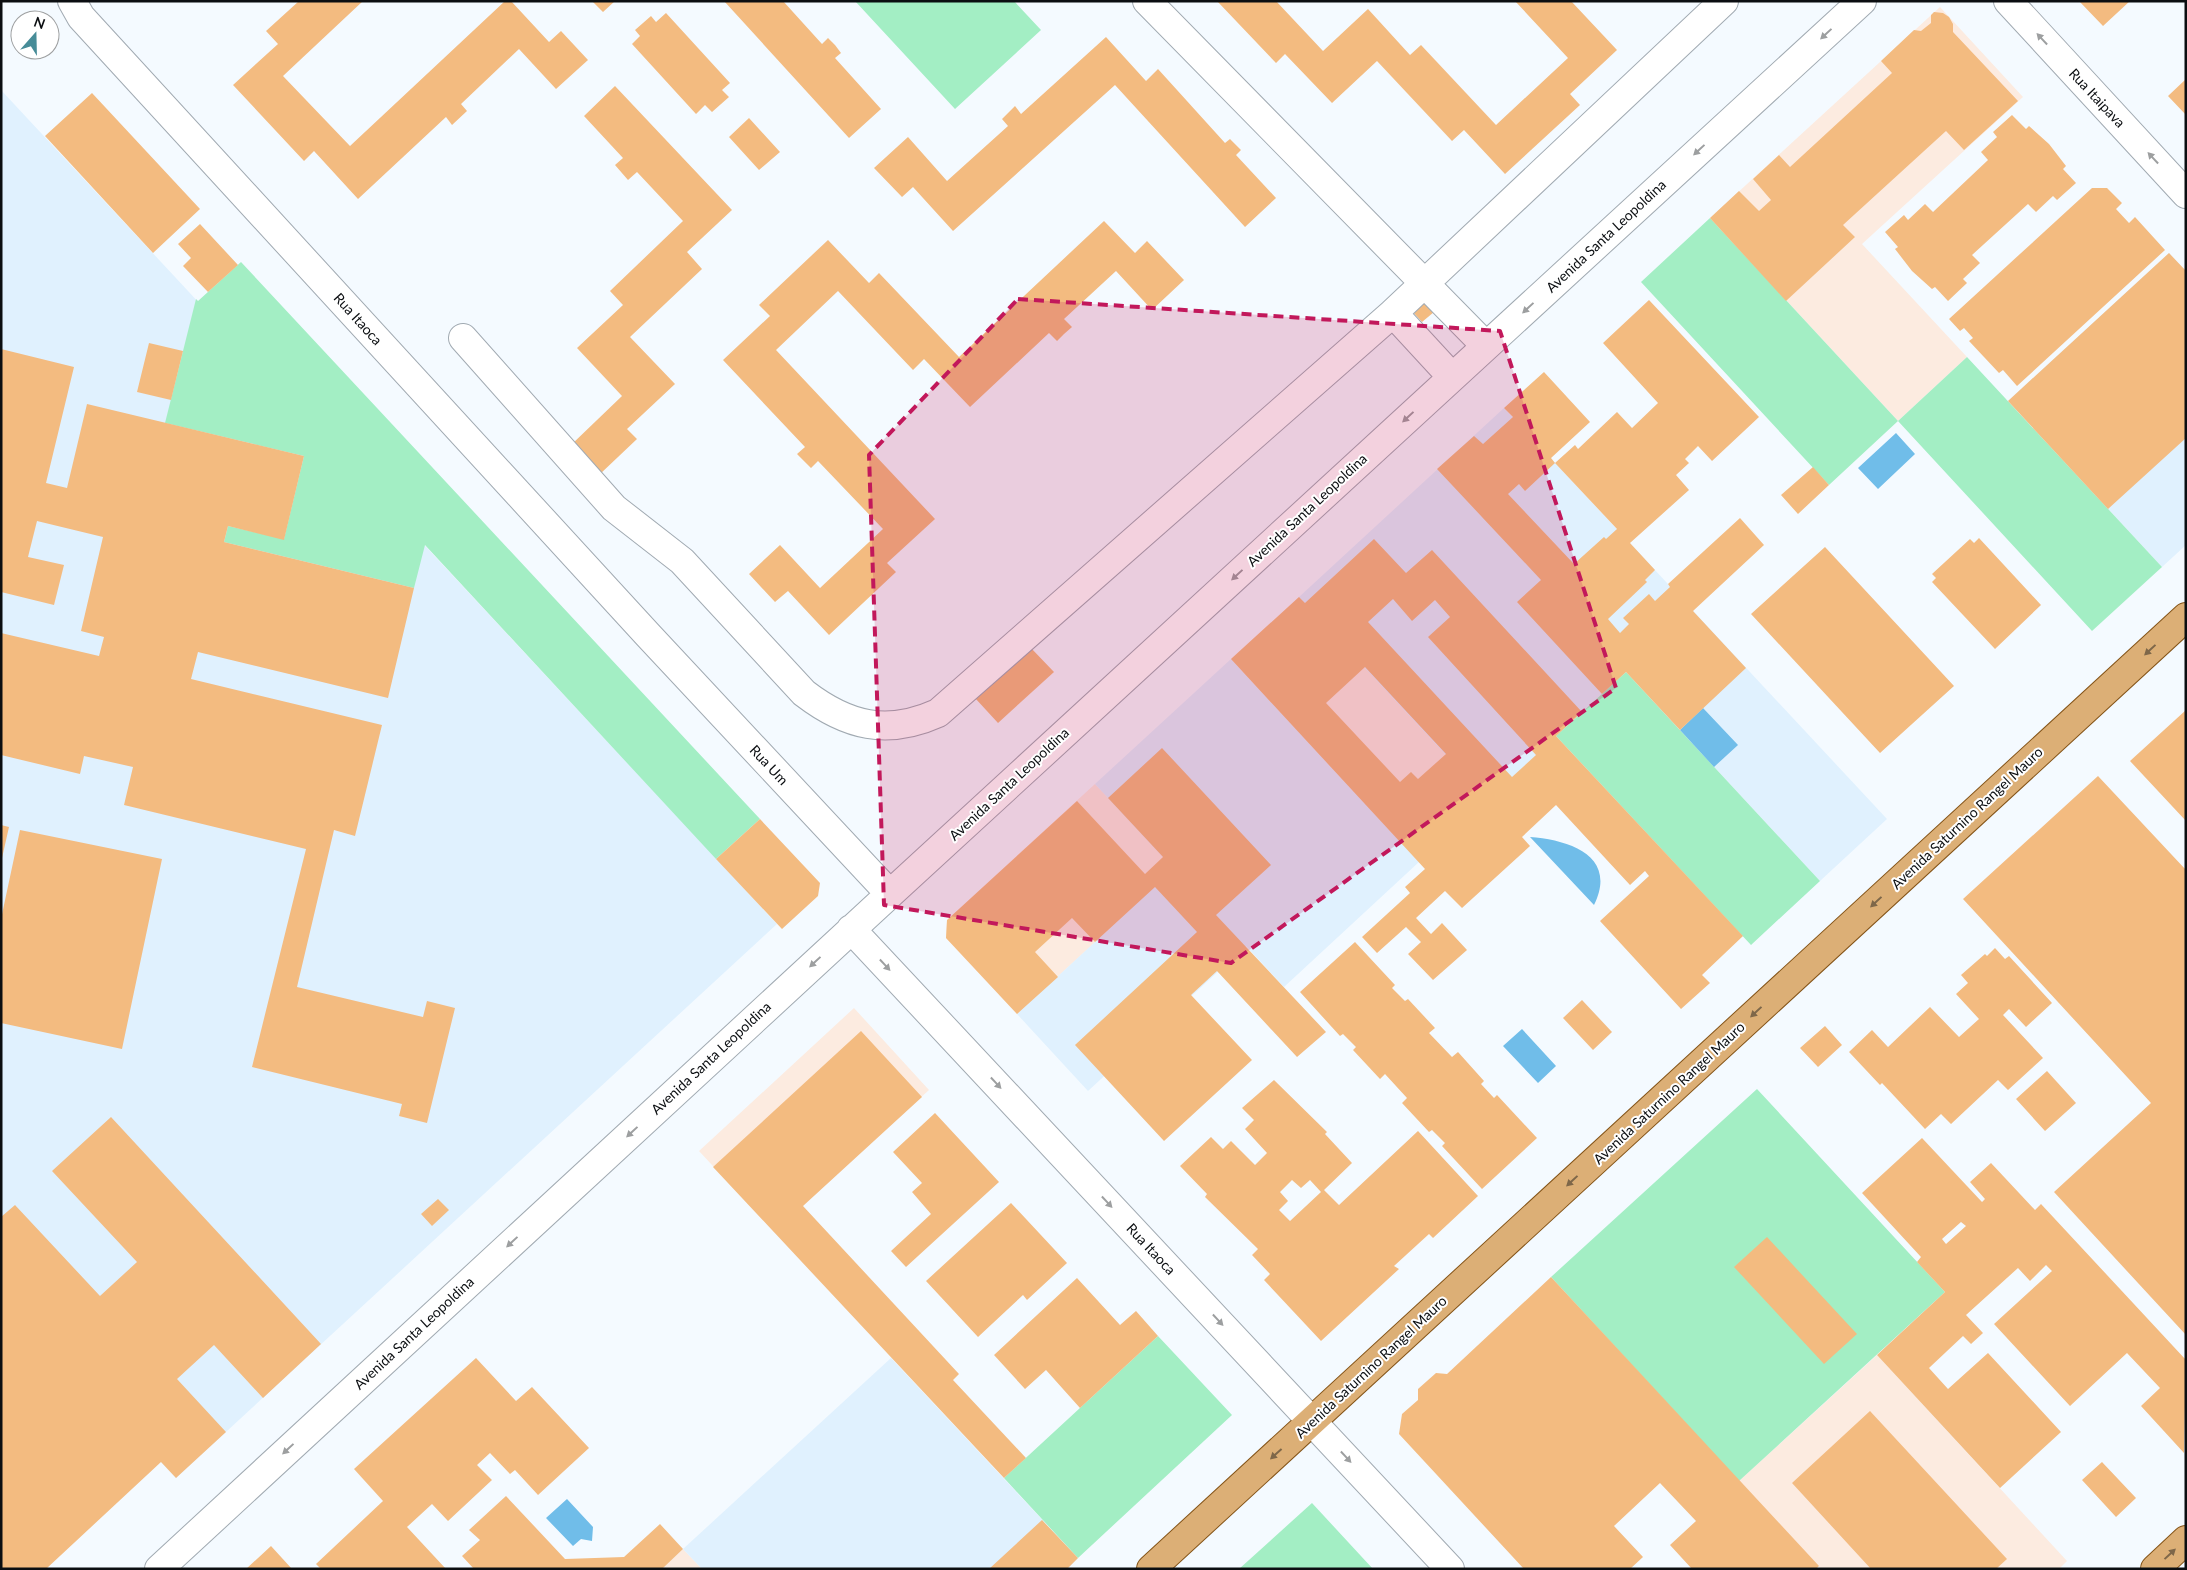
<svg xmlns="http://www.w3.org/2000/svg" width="2187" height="1570" font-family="Lato,sans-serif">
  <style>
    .commercial { fill: #fcebe0 }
    .built { fill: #e0f1fe }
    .green { fill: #a3eec4 }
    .water { fill: #70bde9 }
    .building { fill: #f3bb80; fill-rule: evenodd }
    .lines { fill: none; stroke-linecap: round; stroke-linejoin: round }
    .minor-casing { stroke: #a1aab2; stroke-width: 30 }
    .major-casing { stroke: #845418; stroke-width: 30 }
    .minor { stroke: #fff; stroke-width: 28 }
    .major { stroke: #dcaf76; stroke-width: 28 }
    .oneway { fill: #9d9fa0 }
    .oneway2 { fill: #7e6749 }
    .marked { fill: #c2185b; fill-opacity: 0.2; stroke: #c2185b; stroke-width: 4; stroke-dasharray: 10 6; stroke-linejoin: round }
    .labels { text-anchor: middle; stroke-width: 4; stroke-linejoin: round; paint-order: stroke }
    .street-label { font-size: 14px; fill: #0b0e11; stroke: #fff }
  </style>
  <rect width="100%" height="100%" fill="#f4faff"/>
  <path class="commercial" d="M1940,7l83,90 -161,147 105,113 -69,64 -188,-203z
    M1299,597l45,48 144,155 -111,17 -80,-86 -66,-72z
    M1095,784l80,85 -158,145 -71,-76 1,-18z
    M854,1008l75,82 -155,142 -75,-81z
    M1877,1355l190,206 -8,8h-238l-82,-88z
    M683,1549l19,20h-40z"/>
  <path class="built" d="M1,90l776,834 -601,554 -175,-188z
    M2169,253l17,18v274l-24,22 -154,-166z
    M1504,408l383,411 -67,62 -194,-209 -138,128 -189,-203z
    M1231,659l188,203 -135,125 -38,-41 -158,145 -71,-77 157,-145 -79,-85z
    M891,1358l187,200 -11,11h-365l-19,-20z"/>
  <path class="green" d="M855,1h159l27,29 -86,79z
    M1710,218l188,203 69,-64 195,210 -70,64 -194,-210 -69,64 -188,-203z
    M241,262l519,557 -44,40 -291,-314 -11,43 -190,-46 4,-16 56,13 20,-83 -139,-33 31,-124 2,2z
    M1626,672l194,209 -69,64 -195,-209z
    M1757,1089l188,203 -206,189 -188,-204z
    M1158,1336l74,79 -154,143 -74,-80z
    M1312,1503l61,66h-134z"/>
  <path class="water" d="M1896,433l19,21 -37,35 -20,-21z
    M1703,708l35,37 -24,22 -34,-37z
    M1530,837c40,3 88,19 64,68z
    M1522,1029l34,37 -18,17 -35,-37z
    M567,1499l26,28 -1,14 -11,-2 -8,7 -27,-28z"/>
  <path class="building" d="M299,1h64l-80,75 67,70 155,-145h6l38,41 12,-11 27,29 -32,29 -37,-40 -58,55 6,7 -15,14 -6,-8 -88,82 -44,-48 -10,10 -71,-76 45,-41 -12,-13z
    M592,1h23l-12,11z
    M724,1h59l39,43 6,-6 7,7 6,8 -6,5 46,51 -32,29z
    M1217,1h59l47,50 45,-42 42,46 11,-10 75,80 72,-67 -53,-57h56l46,49 -47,44 10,11 -75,69 -41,-44 -12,11 -75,-80 -45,42 -47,-49 -9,9z
    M2079,1h51l-27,25z
    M1934,12l9,1 6,4 4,7v8l65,69 -54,49 -18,-19 -103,94 12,12 -69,64 -76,-83 29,-27 20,20 12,-11 -18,-21 26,-24 11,12 102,-94 -11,-12 33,-31 7,1 10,-8v-8z
    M666,13l64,70 -8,7 7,7 -17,15 -7,-7 -9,9 -64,-70 8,-8 -5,-6 16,-14 5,6z
    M1106,37l40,44 12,-12 67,74 5,-4 11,11 -5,5 40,43 -31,29 -130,-142 -162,146 -40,-44 -11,10 -28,-29 34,-31 39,44 61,-55 -6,-7 13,-13 6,8z
    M2186,79v36l-18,-19z
    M615,86l117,124 -45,42 15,17 -72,68 45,47 -48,45 10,10 -38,36 -28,-30 51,-49 -45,-48 46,-43 -13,-14 73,-70 -46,-49 -9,8 -13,-15 8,-7 -39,-42z
    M92,93l108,116 -47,44 -108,-117z
    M2012,115l14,14 3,-3 20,18 17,22 -3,3 13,14 -19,17 -4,-4 -17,16 -8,-8 -56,51 8,8 -17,16 4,4 -19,18 -13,-14 -3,2 -20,-18 -17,-22 3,-2 -13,-15 19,-17 4,5 17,-16 8,8 55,-52 -7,-8 16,-15 -4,-5z
    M749,118l31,34 -21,18 -30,-33z
    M2092,188h15l15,15 -6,6 13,14 6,-6 30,33 -148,136 -14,-16 -4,3 -30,-32 4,-3 -9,-10 -4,3 -11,-12z
    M1104,221l31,32 12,-12 37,39 -32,30 -36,-39 -52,48 8,8 -8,7 -7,7 -8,-8 -79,74 -46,-48 -11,11 -75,-79 -62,59 159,169 -48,44 9,9 -67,63 -41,-44 -13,11 -26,-28 31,-29 40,43 63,-59 -65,-68 -7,7 -14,-14 8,-7 -82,-87 47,-44 -11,-11 69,-65 41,43 10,-10 80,84z
    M200,224l38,41 -30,27 -25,-26 8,-8 -13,-14z
    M2169,253l17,18v167l-78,71 -100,-108z
    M1424,300l10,12 -12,10 -10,-11z
    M1649,300l110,117 -47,44 -14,-15 -13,13 4,4 -13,12 13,15 -59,53 25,27 -10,10 2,2 -39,37 12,14 9,-9 -6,-6 26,-24 6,7 15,-14 -2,-3 72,-66 24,27 -71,66 53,57 -66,62 -54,-58 -24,22 -85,-92 24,-22 -104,-111 37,-33 9,8 30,-27 -9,-9 40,-36 46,50 -39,36 4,5 -30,28 -6,-7 -11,10 66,70 30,-27 2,2 11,-10 -62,-66 20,-18 3,4 39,-37 15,16 26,-25 -55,-60z
    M149,343l34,8 -12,49 -34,-8z
    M1,349l73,18 -28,116 21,5 20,-84 217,52 -20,84 -56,-14 -4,16 190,46 -26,110 -190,-46 -7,27 191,46 -27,111 -21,-6 -37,157 126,30 4,-16 28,7 -28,115 -28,-7 3,-12 -150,-37 54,-218 -182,-44 9,-38 -49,-11 -4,18 -79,-19v-122l98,23 5,-19 -23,-6 22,-94 -66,-16 -9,36 36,8 -10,40 -53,-13z
    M1813,467l16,18 -31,29 -17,-19z
    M1979,538l62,67 -46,44 -63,-67 4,-4 -4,-4 38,-35 4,4z
    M1374,539l32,34 26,-23 150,162 -26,24 187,200 -41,39 8,8 -29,26 -81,-88 49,-45 -4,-5 -15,14 -74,-80 -34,32 8,9 -68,62 -17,-17 -29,27 15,16 11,-11 25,27 -34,30 -25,-26 13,-12 -15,-15 -29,26 -15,-16 48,-44 -5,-6 20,-18 -194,-210 68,-62 6,6zM1393,599l19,22 23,-21 15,17 -22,20 108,118 -24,22 -144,-155zM1365,667l81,87 -28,25 -7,-7 -11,10 -74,-79z
    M1825,547l129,139 -74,67 -129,-139z
    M1031,648l23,24 -56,51 -23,-25z
    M2186,710v111l-56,-60z
    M1162,748l109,117 -55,50 110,117 -29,25 -80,-86 -26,24 61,65 -88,81 -89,-96 122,-113 -42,-45 -60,55 -23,-24 -37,34 23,25 -41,37 -71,-76 1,-18 130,-119 68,73 18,-17 -55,-59z
    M2098,776l88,94v465l-132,-143 97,-89 -188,-204z
    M760,819l60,64 -2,13 -36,33 -66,-70z
    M1,825l8,2 -7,31h-1z
    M20,830l142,29 -40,190 -121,-26v-104z
    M1355,942l40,43 -3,3 13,13 3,-2 27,29 -6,5 23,24 6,-5 26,29 -3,3 13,14 3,-3 40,43 -55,51 -40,-43 3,-3 -13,-13 -3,2 -27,-29 5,-5 -22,-24 -5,5 -27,-29 3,-3 -13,-13 -3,2 -40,-44z
    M1995,948l10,11 4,-3 43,47 -26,24 -17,-18 -6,6 40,43 -35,32 -10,-10 -47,44 -10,-10 -16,15 -43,-46 -2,2 -31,-33 23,-22 16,17 42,-40 29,30 20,-18 -23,-25 12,-11 -7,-8 24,-21 2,2z
    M1582,1000l30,32 -19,18 -30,-32z
    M1825,1026l17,19 -24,22 -18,-19z
    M861,1031l61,66 -119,109 156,168 -6,6 73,78 -22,20 -291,-311z
    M2047,1071l29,32 -31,28 -29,-32z
    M1274,1080l53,52 -2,2 27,29 -28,27 15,15 79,-74 60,65 -45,42 -4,-4 -35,32 5,3 -78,72 -57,-61 6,-6 -18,-19 6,-6 -53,-52 2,-3 -27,-28 31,-29 12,12 8,-8 24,24 12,-12 -22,-24 9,-9 -12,-12zM1292,1180l9,8 9,-8 11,12 -31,29 -11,-11 9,-9 -8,-9z
    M935,1113l64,69 -93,85 -15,-16 40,-37 -19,-22 10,-9 -29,-31z
    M111,1117l210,227 -58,54 -49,-53 -37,34 49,53 -50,46 -15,-16 -115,107h-45v-352l14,-12 85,91 37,-34 -85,-91z
    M1922,1138l60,64 3,-3 -15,-17 21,-19 44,47 6,-6 145,156 -2,93 -43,-47 19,-18 -33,-35 -57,53 -76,-82 58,-53 -6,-6 -16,16 -12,-13 -52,47 17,18 -12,11 -8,-8 -34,32 19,21 40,-36 73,79 -61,56 -123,-133 68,-63 -28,-30 4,-5 -59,-64zM1961,1222l5,4 -20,18 -4,-5z
    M438,1199l11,11 -17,16 -11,-12z
    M1011,1203l56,60 -40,37 -4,-5 -45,42 -52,-56z
    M1767,1237l90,97 -33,30 -90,-97z
    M1551,1277l78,84 190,205 -3,3h-124l-22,-24 26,-24 -36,-38 -46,43 29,31 -13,12h-106l-125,-135 3,-20 16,-14v-11l18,-16 11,1z
    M1077,1278l43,47 16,-14 22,25 -78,72 -34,-38 -21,19 -31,-34z
    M476,1358l40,43 16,-14 57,61 -51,47 -23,-25 -5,4 -20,-21 -13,12 15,15 -44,41 -16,-17 -25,23 39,42h-125l-5,-5 67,-63 -29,-32z
    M1870,1411l137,148 -11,10h-125l-79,-86z
    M2102,1462l34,36 -20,19 -34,-37z
    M506,1496l59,63 59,-2 36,-33 23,25 -21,20h-188l-12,-13 18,-16 -11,-10z
    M1042,1520l36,38 -11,11h-78z
    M271,1546l21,23h-46z"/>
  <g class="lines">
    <g class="minor-casing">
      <path id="minor" d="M72,1l9,16 567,618 242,259
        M1147,1l339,345
        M2008,1l178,193
        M1393,313l331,-312
        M463,338l151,170 68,53 122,132c43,33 83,43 134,20l455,-400 59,64
        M851,929l599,640
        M159,1569l731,-675 972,-893"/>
    </g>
    <g class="major-casing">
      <path id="major" d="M1151,1569l1035,-952
        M2155,1569l31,-29"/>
    </g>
    <use href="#minor" class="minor"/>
    <use href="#major" class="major"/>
  </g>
  <defs><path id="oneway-solid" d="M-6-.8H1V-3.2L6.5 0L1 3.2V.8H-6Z" transform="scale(1.25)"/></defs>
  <g class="oneway">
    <use href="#oneway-solid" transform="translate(1826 34) rotate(137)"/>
    <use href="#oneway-solid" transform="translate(2042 39) rotate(-133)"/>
    <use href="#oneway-solid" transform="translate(1699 150) rotate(137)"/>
    <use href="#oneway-solid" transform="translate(2153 158) rotate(-133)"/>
    <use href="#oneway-solid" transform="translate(1528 308) rotate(137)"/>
    <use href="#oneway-solid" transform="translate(1408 417) rotate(137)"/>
    <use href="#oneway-solid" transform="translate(1237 575) rotate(137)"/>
    <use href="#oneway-solid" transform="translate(815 962) rotate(137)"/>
    <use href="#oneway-solid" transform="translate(885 965) rotate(47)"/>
    <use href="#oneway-solid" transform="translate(996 1083) rotate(47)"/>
    <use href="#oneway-solid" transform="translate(632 1132) rotate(137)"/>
    <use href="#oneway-solid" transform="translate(1107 1202) rotate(47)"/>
    <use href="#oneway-solid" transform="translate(512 1242) rotate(137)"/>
    <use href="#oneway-solid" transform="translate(1218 1320) rotate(47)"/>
    <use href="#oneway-solid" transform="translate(288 1449) rotate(137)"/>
    <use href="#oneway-solid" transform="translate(1346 1457) rotate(47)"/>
  </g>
  <g class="oneway2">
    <use href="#oneway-solid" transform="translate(2150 650) rotate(137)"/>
    <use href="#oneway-solid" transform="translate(1876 902) rotate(137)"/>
    <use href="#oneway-solid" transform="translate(1756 1012) rotate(137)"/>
    <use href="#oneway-solid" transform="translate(1572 1181) rotate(137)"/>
    <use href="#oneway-solid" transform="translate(1276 1454) rotate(138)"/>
    <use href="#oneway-solid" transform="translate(2170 1554) rotate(-43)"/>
  </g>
  <path class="marked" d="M1018,299l482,32 116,357 -385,275 -347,-58 -15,-450z"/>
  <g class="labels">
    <g class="street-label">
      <text transform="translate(2097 98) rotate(47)" y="5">Rua Itaipava</text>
      <text transform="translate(1606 236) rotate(-43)" y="5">Avenida Santa Leopoldina</text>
      <text transform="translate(358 319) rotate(48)" y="5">Rua Itaoca</text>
      <text transform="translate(1307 510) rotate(-43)" y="5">Avenida Santa Leopoldina</text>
      <text transform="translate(769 765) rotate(47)" y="5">Rua Um</text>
      <text transform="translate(1009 784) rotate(-43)" y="5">Avenida Santa Leopoldina</text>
      <text transform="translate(1967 818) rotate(-43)" y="5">Avenida Saturnino Rangel Mauro</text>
      <text transform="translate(711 1058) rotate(-43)" y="5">Avenida Santa Leopoldina</text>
      <text transform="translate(1669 1093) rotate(-43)" y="5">Avenida Saturnino Rangel Mauro</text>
      <text transform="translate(1151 1249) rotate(47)" y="5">Rua Itaoca</text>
      <text transform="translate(414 1333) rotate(-43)" y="5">Avenida Santa Leopoldina</text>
      <text transform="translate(1371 1367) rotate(-43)" y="5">Avenida Saturnino Rangel Mauro</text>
    </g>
  </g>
  <rect width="2187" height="1570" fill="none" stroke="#0b0e11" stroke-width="5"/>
  <g transform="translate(35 35) rotate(20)"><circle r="24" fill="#ffffff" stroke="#9d9fa0"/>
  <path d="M0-4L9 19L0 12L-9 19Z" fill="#478c98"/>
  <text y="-8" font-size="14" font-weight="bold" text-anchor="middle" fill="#0b0e11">N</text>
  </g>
</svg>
